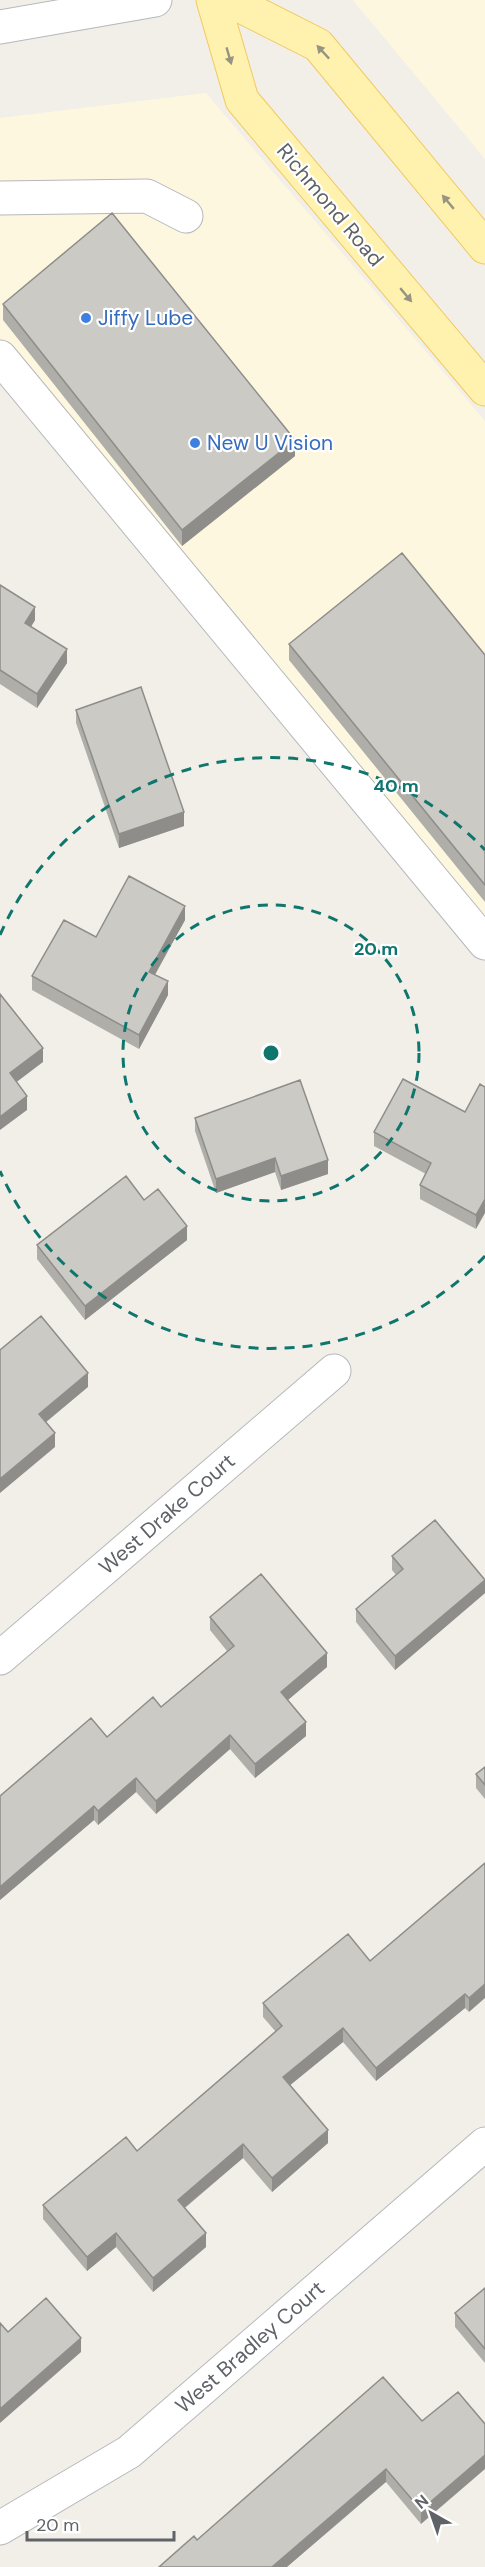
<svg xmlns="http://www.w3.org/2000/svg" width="485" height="2567" font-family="'DM Sans',sans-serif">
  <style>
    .commercial { fill: #fef7e0 }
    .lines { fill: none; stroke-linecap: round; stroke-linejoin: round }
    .minor-casing { stroke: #b5b8bc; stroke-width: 35 }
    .major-casing { stroke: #f2c960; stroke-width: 35 }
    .minor { stroke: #fff; stroke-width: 33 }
    .major { stroke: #fff2af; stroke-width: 33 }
    .wall { fill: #afaea9 }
    .shaded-wall { fill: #8f8d8a }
    .building { fill: #cccac5; stroke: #8f8d8a; stroke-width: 1.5 }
    .oneway { fill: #979581 }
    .ring { fill: none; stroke: #0f766e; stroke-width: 3; stroke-dasharray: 10 8 }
    .shop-dot { fill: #3f7fe0; stroke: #fff; stroke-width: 2 }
    .labels { text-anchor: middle; stroke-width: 4.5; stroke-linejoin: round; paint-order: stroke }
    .street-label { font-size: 21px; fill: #5f6368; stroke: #fff }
    .shop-label { font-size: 21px; fill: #366cbe; stroke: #fff; text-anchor: start }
    .centre { fill: #0f766e; stroke: #fff; stroke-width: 3 }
    .ring-label { font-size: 18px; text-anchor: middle; font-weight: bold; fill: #0f766e; stroke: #fff; stroke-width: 4.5; stroke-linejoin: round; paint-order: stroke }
  </style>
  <rect width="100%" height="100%" fill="#f1efe8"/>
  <path class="commercial" d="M353,0h132v159z
    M206,93l279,328v513l-485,-595v-221z"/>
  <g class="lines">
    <g class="minor-casing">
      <path id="minor" d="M0,27l155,-27
        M0,198l147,-2 39,20
        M0,357l485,586
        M0,1658l334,-287
        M0,2528l129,-76 356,-308"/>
    </g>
    <g class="major-casing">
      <path id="major" d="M213,0l29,100 243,289
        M229,0l89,45 167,202"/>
    </g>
    <use href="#minor" class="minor"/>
    <use href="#major" class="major"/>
  </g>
  <path class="wall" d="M3,304l292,152 -113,90 -179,-226z
    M0,585l35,35 -4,7 36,36 -30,45 -37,-24z
    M289,644l196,11v247l-196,-242z
    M76,710l108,116 -65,22 -43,-125z
    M185,920l-30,55 13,20 -29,54 -107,-59v-14l64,-39z
    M480,1084l-4,145 -56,-30v-14l6,-11 -52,-28v-14l91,-20z
    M195,1118l133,56 -47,16 -6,-18 -59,21 -21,-62z
    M144,1200l43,40 -102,80 -48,-61v-14z
    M392,1556l93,37 -90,77 -39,-48v-13l40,-34 -4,-5z
    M210,1617l117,50 -40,33 19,36 -51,42 -25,-29 -74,65 -20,-22 -38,33 -4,-5 -94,80 107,-163 54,-30 66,-56 -17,-21z
    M485,1767v32l-9,-11v-14z
    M485,1863l-16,149 -4,-4 -89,73 -33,-39 -53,43 38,58 -56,49 -29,-34 -58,50 21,39 -53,45 -37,-45 -29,24 -44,-52v-14l94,-54 139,-119 -13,-15v-14l107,-42z
    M485,2288v75l-30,-36v-14z
    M422,2421l-1,103 -35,-42 -189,58z"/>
  <path class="shaded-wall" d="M295,440v16l-113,90v-16z
    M35,607v13l-10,16v-13z
    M67,649v14l-30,45v-14z
    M184,812v14l-65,22v-14z
    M185,906v14l-36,65v-13z
    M168,981v14l-29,54v-14z
    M43,1048v14l-33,25v-14z
    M27,1096v14l-27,20v-13z
    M275,1158v14l-59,21v-14z
    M328,1160v14l-47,16v-14z
    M485,1199v14l-9,16v-14z
    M187,1226v14l-102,80v-14z
    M88,1373v14l-49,41v-14z
    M55,1433v14l-55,46v-14z
    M485,1580v13l-90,77v-14z
    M327,1653v14l-46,39v-14z
    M306,1722v14l-51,42v-14z
    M230,1735v14l-74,65v-13z
    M136,1778v14l-38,33v-14z
    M94,1806v14l-94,80v-13z
    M485,1984v14l-16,14v-14z
    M465,1994v14l-89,73v-13z
    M343,2028v14l-60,49v-14z
    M328,2130v13l-56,49v-14z
    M243,2144v14l-65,55v-13z
    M116,2233v14l-29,24v-14z
    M206,2233v14l-53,45v-14z
    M81,2338v14l-81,71v-14z
    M485,2455v14l-64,55v-14z
    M386,2469v13l-99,85h-15z"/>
  <path class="building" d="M112,213l183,227 -113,90 -179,-226z
    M402,553l83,102v230l-196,-241z
    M0,585l35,22 -10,16 42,26 -30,45 -37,-24z
    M141,687l43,125 -65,22 -43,-124z
    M129,876l56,30 -36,66 19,9 -29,54 -107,-59 32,-56 32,17z
    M0,994l43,54 -33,25 17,23 -27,21z
    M403,1079l62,33 15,-28 5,3v112l-9,16 -56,-30 11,-22 -57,-31z
    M300,1080l28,80 -47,16 -6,-18 -59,21 -21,-61z
    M126,1176l18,24 14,-11 29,37 -102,80 -48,-61z
    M41,1316l47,57 -49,41 16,19 -55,46v-129z
    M435,1520l50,60 -90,76 -39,-47 47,-40 -11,-13z
    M261,1574l66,79 -46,39 25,30 -51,42 -25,-29 -74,66 -20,-23 -38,33 -4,-5 -94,81v-91l91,-78 16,19 46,-40 8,10 73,-61 -24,-29z
    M485,1767v18l-9,-11z
    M485,1863v121l-16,14 -4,-4 -89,74 -33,-40 -60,49 45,53 -56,48 -29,-34 -65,56 28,33 -53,45 -37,-45 -29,24 -44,-52 83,-68 11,14 145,-125 -19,-23 85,-69 22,27z
    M485,2288v61l-30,-36z
    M46,2298l35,40 -81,71v-86l8,9z
    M383,2377l39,44 36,-29 27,32v31l-64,55 -35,-41 -114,98h-113l35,-31 3,4z"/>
  <defs><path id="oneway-solid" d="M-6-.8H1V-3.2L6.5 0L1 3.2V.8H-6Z" transform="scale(1.5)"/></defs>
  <g class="oneway">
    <use href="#oneway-solid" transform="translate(323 52) rotate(-133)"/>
    <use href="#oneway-solid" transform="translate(229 56) rotate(74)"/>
    <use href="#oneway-solid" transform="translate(448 202) rotate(-130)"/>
    <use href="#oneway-solid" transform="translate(406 295) rotate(50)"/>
  </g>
  <g class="ring">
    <circle cx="271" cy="1053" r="148"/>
    <path d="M485 1256A295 295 0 0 1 0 1171M0 935A295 295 0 0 1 485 850"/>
  </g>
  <g class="shop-dot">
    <circle cx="86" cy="318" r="6"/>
    <circle cx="195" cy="443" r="6"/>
  </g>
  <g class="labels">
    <g class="street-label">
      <text transform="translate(330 205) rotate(50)" y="7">Richmond Road</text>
      <text transform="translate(167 1514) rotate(-41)" y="7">West Drake Court</text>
      <text transform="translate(250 2347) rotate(-41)" y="7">West Bradley Court</text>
    </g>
    <g class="shop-label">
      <text x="98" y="325">Jiffy Lube</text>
      <text x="207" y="450">New U Vision</text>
    </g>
  </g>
  <circle cx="271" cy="1053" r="9" class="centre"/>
  <g class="ring-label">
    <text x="396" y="792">40 m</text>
    <text x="376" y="955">20 m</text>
  </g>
  <g transform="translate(431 2513) rotate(320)" stroke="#ffffff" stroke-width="4.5" paint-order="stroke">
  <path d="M0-4.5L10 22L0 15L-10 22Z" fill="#5f6368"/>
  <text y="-9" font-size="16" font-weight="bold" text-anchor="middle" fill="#5f6368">N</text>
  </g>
  <path d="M27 2531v9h147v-9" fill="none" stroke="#5f6368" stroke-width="3"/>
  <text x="36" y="2531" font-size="18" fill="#5f6368" stroke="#ffffff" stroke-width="4.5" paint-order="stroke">20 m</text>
</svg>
